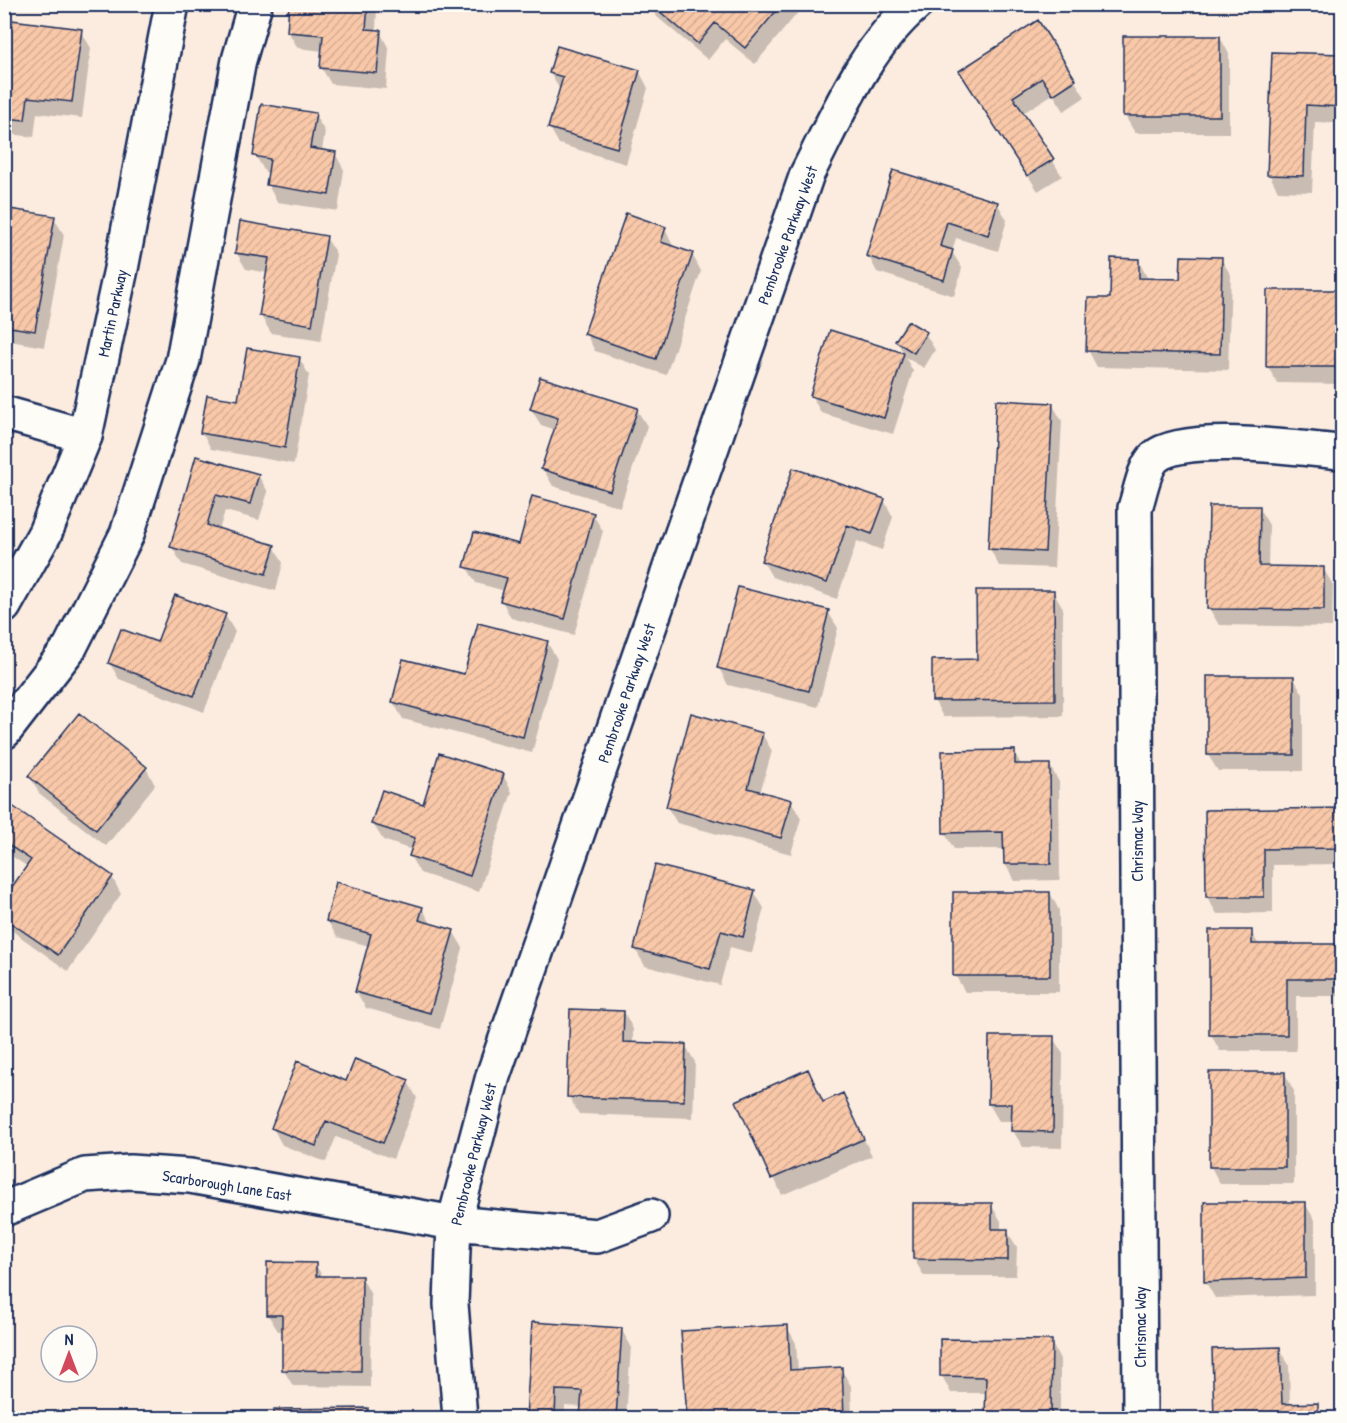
<svg xmlns="http://www.w3.org/2000/svg" width="1347" height="1423" font-family="'Patrick Hand',sans-serif">
  <style>
    .shadow { fill: #0003 }
    .building { fill: url(#building-hatch); stroke: #1b2f5e; stroke-width: 1.5 }
    .lines { fill: none; stroke-linecap: round; stroke-linejoin: round }
    .street-casing { stroke: #1b2f5e; stroke-width: 38 }
    .secondary-casing { stroke: #1b2f5e; stroke-width: 38 }
    .street { stroke: #fdfcf7; stroke-width: 33 }
    .secondary { stroke: #fdfcf7; stroke-width: 33 }
    .labels { text-anchor: middle; stroke-width: 6; stroke-linejoin: round; paint-order: stroke }
    .street-label { font-size: 16px; fill: #1b2f5e; stroke: #fdfcf7 }
  </style>
  <defs>
    <pattern id="building-hatch" width="6" height="6" patternUnits="userSpaceOnUse" patternTransform="scale(1.5)"><rect width="6" height="6" fill="#f9c8a8"/><path d="M-1 1l2-2M0 6l6-6M5 7l2-2" fill="none" stroke="#d5ac93"/></pattern>
  </defs>
  <rect width="100%" height="100%" fill="#fcecdf"/>
  <filter id="ink" filterUnits="userSpaceOnUse"><feTurbulence type="fractalNoise" baseFrequency=".0167" numOctaves="2"/><feDisplacementMap in="SourceGraphic" scale="12" xChannelSelector="R" yChannelSelector="G"/><feConvolveMatrix kernelMatrix="1 2 1 2 8 2 1 2 1" color-interpolation-filters="sRGB"/></filter>
  <g filter="url(#ink)">
    <path class="shadow" d="M291,4h86l-1,27 4,1 9,17 -3,40 -55,-5 -10,-17 2,-16 -25,-3 -10,-16z
      M649,4h156l-50,60 -30,-25 -17,21 -52,-44z
      M4,21l77,10 10,17 -9,70 -45,-5 -3,24 -24,-3 -6,-9z
      M1037,22l48,75 -21,14 -11,-17 -30,19 39,63 -24,15 -67,-103z
      M1125,37h95l9,17v79h-94l-10,-17z
      M1273,53l69,3v67l-27,-1 -3,70 -34,-1 -9,-17z
      M639,71l9,17 -22,76 -67,-20 -9,-16 10,-38 -10,-17z
      M315,115l10,17 -3,19 13,2 9,17 -6,41 -61,-9 -9,-17 1,-12 -4,-1 -10,-17z
      M894,172l103,31 10,17 -9,31 -42,-13 -4,14 10,16 -8,28 -77,-24 -9,-17z
      M54,218l10,17 -20,112 -40,-7v-91z
      M665,229l9,19 18,6 9,17 -35,104 -71,-24 -9,-17z
      M326,237l10,17 -15,87 -50,-8 -10,-17 7,-43 -22,-4 -10,-17z
      M1221,259l10,16 -3,95 -131,-3 -9,-17 23,-50 27,-40 10,19 34,1z
      M1268,292h74v92l-65,-1 -9,-16z
      M831,332l73,22 -7,-13 28,-8 10,17 -11,18 -19,-11 8,14 -20,63 -72,-21 -9,-17z
      M299,358l10,17 -15,89 -83,-15 -9,-17z
      M1052,404l10,17 -8,147 -55,-2 -9,-17z
      M531,409l106,1 10,16 -27,81 -67,-21 -10,-17 13,-39 -15,-5z
      M197,458l61,17 10,17 -9,28 -34,-9 -6,19 55,16 9,17 -7,28 -94,-27 -10,-17z
      M884,500l9,17 -11,33 -25,-9 -20,58 -65,-22 -10,-17z
      M1259,508l10,17 -1,43h55l10,17 -1,42 -113,-2 -10,-17z
      M593,515l10,16 -29,104 -63,-17 -9,-17 3,-10 -29,-8 -10,-17z
      M1053,591l10,17v108l-120,1 -9,-17z
      M828,612l10,16 -20,79 -90,-22 -9,-17z
      M225,615l10,17 -31,80 -85,-33 -10,-17z
      M547,642l10,17 -25,94 -129,-34 -10,-17z
      M1293,677l10,17v77h-85l-10,-16z
      M762,734l10,17 -12,42 31,8 10,17 -10,36 -114,-31 -10,-16z
      M1014,752l8,14h28l9,16 1,98 -45,1 -10,-17v-15h-51l-10,-17z
      M146,768l9,17 -49,61 -67,-53 -9,-17z
      M503,775l9,17 -33,100 -59,-19 -10,-17 2,-6 -29,-10 -10,-16z
      M1340,810l2,54 -69,1v48l-56,1 -10,-17 -1,-86z
      M4,811l108,66 9,17 -53,77 -64,-46v-24l24,-34 -24,-16z
      M754,892l10,16 -12,45 -22,-6 -10,38 -75,-19 -10,-17z
      M1050,893l9,17v82h-94l-10,-17z
      M422,908l10,17 21,6 10,17 -23,81 -74,-21 -10,-16 13,-46 -32,-9 -10,-17z
      M1251,932l8,13h83v51h-46v55h-76l-9,-16z
      M624,1012l9,17v15l52,1 10,17 -2,56 -114,-4 -10,-17z
      M1053,1038l10,16 -1,94 -39,-1 -10,-16v-10h-14l-10,-17z
      M808,1071l16,32 19,-8 29,61 -90,39 -44,-94z
      M1285,1074l9,17v93h-74l-9,-17z
      M408,1082l9,16 -24,61 -57,-22 -10,25 -44,-17 -9,-17 74,-45z
      M1305,1204l10,16v75l-100,3 -10,-17z
      M991,1205l10,16v10h6l10,16 -1,29h-92l-10,-17z
      M315,1264l8,13 39,1 9,17 -1,92 -77,-1 -10,-17 1,-38h-6l-10,-16z
      M534,1324l87,5 10,17 -5,72h-44l1,-11 -18,-1v12h-37z
      M787,1327l9,16 2,28 43,-2 10,17 1,32h-164l-5,-86z
      M1051,1342l9,17v59h-73v-25h-36l-9,-17z
      M1279,1348l10,17 1,40 27,-1 8,14h-110l-1,-68z
      M4,1349l1,2 8,67h-9z
      M368,1409l5,9h-97v-8z"/>
    <path class="building" d="M289,4h79l-2,25 15,1 -4,43 -57,-5 3,-33 -36,-3z
      M651,4h131l-37,44 -30,-25 -17,21z
      M4,19l78,10 -10,73 -44,-5 -3,23 -21,-2z
      M1038,20l38,60 -23,15 -11,-17 -29,19 41,62 -27,17 -68,-105z
      M1123,36h97v80h-97z
      M557,46l83,24 -23,78 -69,-20 15,-51 -14,-4z
      M1272,52l70,2v53l-36,-2 -2,71 -37,-1z
      M261,104l55,9 -6,35 26,4 -7,43 -63,-10 4,-26 -17,-3z
      M893,170l105,32 -10,33 -41,-13 -7,24 13,4 -9,30 -78,-24z
      M10,209l45,7 -20,115 -31,-5v-84z
      M626,213l40,14 -5,15 32,11 -37,106 -72,-25z
      M240,221l87,15 -15,89 -53,-9 10,-58 -34,-5z
      M1181,256l41,1 -2,97 -134,-3 2,-53h22l1,-40 28,1v19l41,1z
      M1267,290h75v77h-76z
      M908,321l19,11 -13,21 -19,-12z
      M830,330l74,23 -20,65 -74,-22z
      M247,348l53,9 -15,91 -85,-15 7,-38 31,5z
      M540,377l98,31 -28,83 -69,-22 17,-51 -28,-9z
      M996,400l57,3 -8,149 -57,-3z
      M196,456l63,18 -9,30 -34,-9 -9,30 68,20 -9,29 -96,-27z
      M793,468l92,31 -13,35 -25,-9 -20,58 -66,-22z
      M532,496l62,17 -29,106 -65,-18 7,-23 -43,-11 10,-35 45,12z
      M1209,506h51l-1,60 65,1v43l-117,-1z
      M738,587l91,23 -20,81 -92,-23z
      M976,590h78l1,110 -123,1v-41l45,-1z
      M175,595l51,19 -32,82 -86,-33 13,-34 36,13z
      M478,623l70,18 -25,96 -131,-35 11,-43 61,15z
      M1207,676h87v79h-87z
      M79,713l68,54 -51,63 -68,-54z
      M691,713l72,20 -15,55 44,12 -11,38 -115,-31z
      M1015,750v14h35l1,100h-47l-1,-32 -60,1 -1,-82z
      M439,753l65,21 -34,102 -61,-20 6,-18 -44,-14 11,-34 41,14z
      M8,803l105,73 -55,79 -54,-37v-20l27,-38 -27,-18v-34z
      M1341,808l1,40 -78,1v48h-58l-1,-87z
      M655,865l100,25 -12,47 -22,-6 -11,38 -76,-20z
      M336,882l87,25 -4,13 35,10 -24,83 -75,-21 16,-58 -45,-13z
      M953,892h97v84h-97z
      M1209,930h43v14h90v35h-55v56h-78z
      M570,1009l54,2 -1,31 63,2 -2,57 -117,-4z
      M989,1036h65l-1,96 -42,-1 1,-27h-24z
      M355,1059l54,21 -26,63 -57,-22 -10,25 -45,-18 26,-67 49,20z
      M808,1069l15,33 20,-9 21,46 -93,40 -35,-78z
      M1209,1072h76v95h-76z
      M1204,1202h102v76l-102,4z
      M913,1203h79v26h16v31l-95,-1z
      M267,1262l49,1v13h46l-1,95 -79,-1v-55h-15z
      M532,1322l90,6 -6,90h-36l2,-27 -26,-1 -1,28h-29z
      M788,1325l2,45 52,-3 2,50 -157,1 -6,-87z
      M940,1339l112,1 -1,78h-66l1,-41 -46,-1z
      M1280,1347l2,57 36,-1v15h-104l-2,-69z
      M368,1408v10h-94v-9z"/>
    <g class="lines">
      <g class="street-casing">
        <path id="street" d="M4,413l81,23
          M4,732l66,-85 57,-113 56,-174 56,-300 16,-56
          M4,1209l81,-34 45,-3 60,4 264,47 143,13 54,-20
          M460,1418l-9,-114 3,-81 39,-147 314,-902c31,-60 57,-125 109,-170
          M1140,1418l-5,-910c5,-14 9,-41 20,-51 30,-25 148,-8 187,-5"/>
      </g>
      <g class="secondary-casing">
        <path id="secondary" d="M4,606l41,-73 40,-97 36,-167 51,-265"/>
      </g>
      <use href="#street" class="street"/>
      <use href="#secondary" class="secondary"/>
    </g>
  </g>
  <g class="labels">
    <g class="street-label">
      <text transform="translate(787 235) rotate(-70)" y="6">Pembrooke Parkway West</text>
      <text transform="translate(112 313) rotate(-78)" y="6">Martin Parkway</text>
      <text transform="translate(626 693) rotate(-71)" y="6">Pembrooke Parkway West</text>
      <text transform="translate(1137 841) rotate(-90)" y="6">Chrismac Way</text>
      <text transform="translate(473 1154) rotate(-76)" y="6">Pembrooke Parkway West</text>
      <text transform="translate(227 1185) rotate(9)" y="6">Scarborough Lane East</text>
      <text transform="translate(1140 1327) rotate(-90)" y="6">Chrismac Way</text>
    </g>
  </g>
  <rect width="1347" height="1423" fill="none" stroke="#fdfcf7" stroke-width="24"/>
  <rect x="12" y="12" width="1323" height="1399" fill="none" stroke="#1b2f5e" stroke-width="2" filter="url(#ink)"/>
  <g transform="translate(69 1354)"><circle r="28" fill="#fdfcf7" stroke="#a3aaba" stroke-width="1.5"/>
  <path d="M0-4.5L10 22L0 15L-10 22Z" fill="#d1495b"/>
  <text y="-9" font-size="16" font-weight="bold" text-anchor="middle" fill="#1b2f5e">N</text>
  </g>
</svg>
